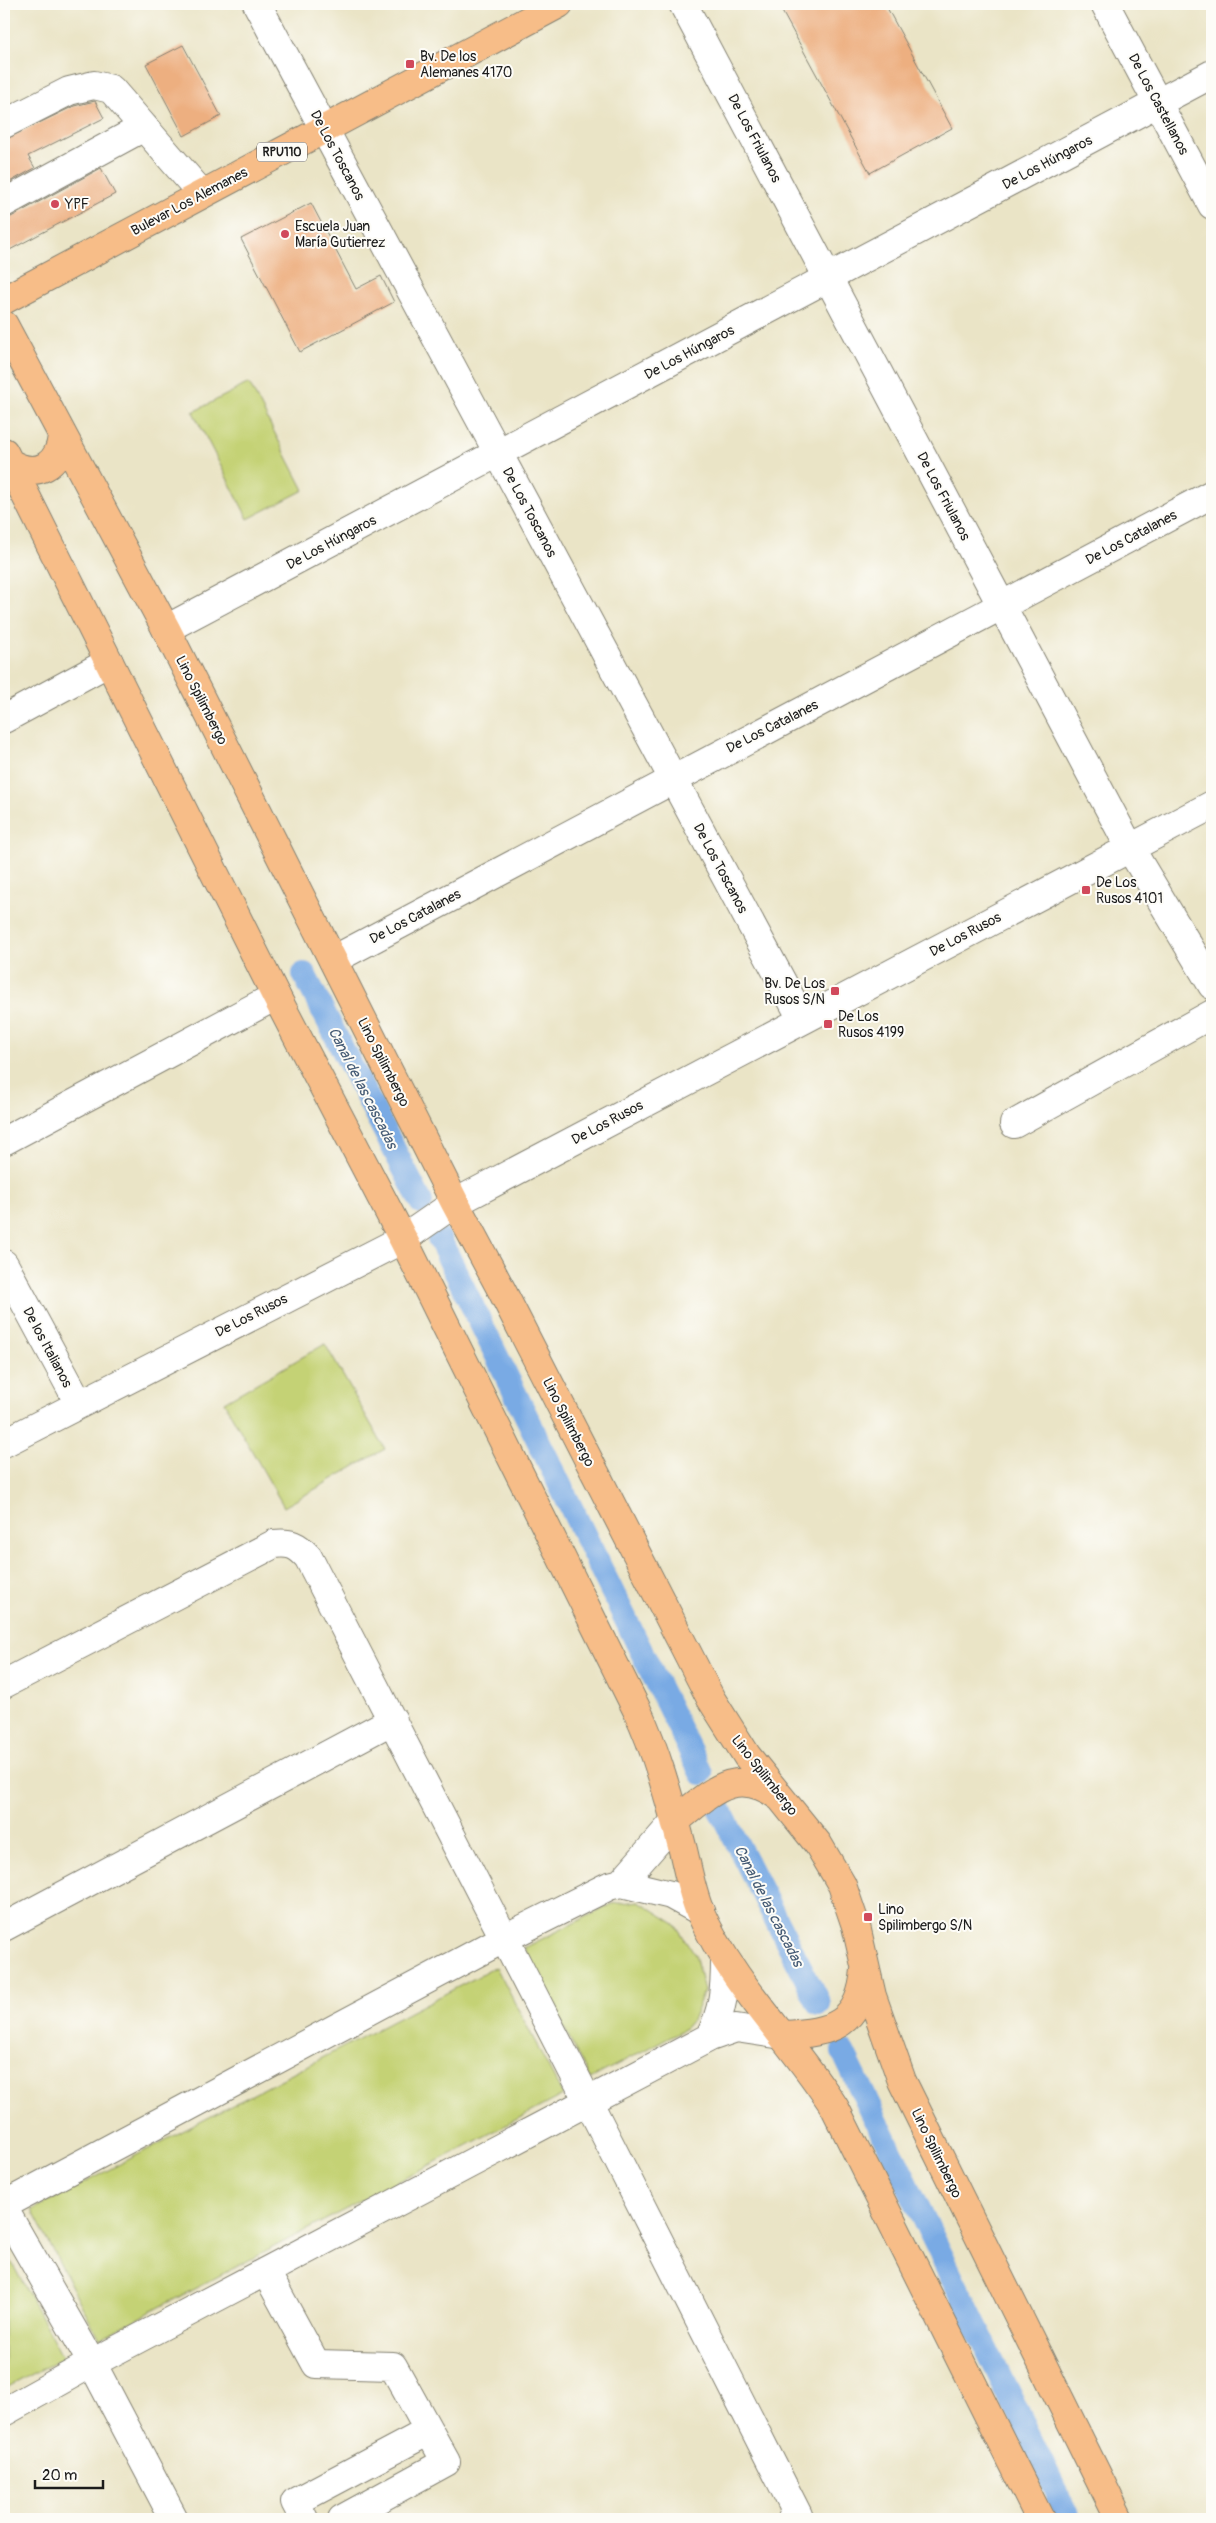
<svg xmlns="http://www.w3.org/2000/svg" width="1216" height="2523" font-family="Pangolin,sans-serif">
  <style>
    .green { fill: #c4d274; stroke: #707748 }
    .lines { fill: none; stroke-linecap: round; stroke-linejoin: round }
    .canal { stroke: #79aae4; stroke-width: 24 }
    .building { fill: #edaf80 }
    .minor-casing { stroke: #838071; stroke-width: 30 }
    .major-casing { stroke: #838071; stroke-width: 30 }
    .minor { stroke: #fff; stroke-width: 28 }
    .major { stroke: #f7bd88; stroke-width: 28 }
    .poi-dot { fill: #d1495b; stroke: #fdfcf7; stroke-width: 2 }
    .labels { text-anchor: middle; stroke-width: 4; stroke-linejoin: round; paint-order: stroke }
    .shield { fill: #fdfcf7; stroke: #605f5e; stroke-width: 1 }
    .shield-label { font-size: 12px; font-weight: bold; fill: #1c1c1c }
    .poi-label { font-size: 14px; fill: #1c1c1c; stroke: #fdfcf7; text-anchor: start }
    .street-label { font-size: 14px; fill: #1c1c1c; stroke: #fdfcf7 }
    .water-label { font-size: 15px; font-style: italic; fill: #465c76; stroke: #fdfcf7 }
  </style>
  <rect width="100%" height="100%" fill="#fdfcf7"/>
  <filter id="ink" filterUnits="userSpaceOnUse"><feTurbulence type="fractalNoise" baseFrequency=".02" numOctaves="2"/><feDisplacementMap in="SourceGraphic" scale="10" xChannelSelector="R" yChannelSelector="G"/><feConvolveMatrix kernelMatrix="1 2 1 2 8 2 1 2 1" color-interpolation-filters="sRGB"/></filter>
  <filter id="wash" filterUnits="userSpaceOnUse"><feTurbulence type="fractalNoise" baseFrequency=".0096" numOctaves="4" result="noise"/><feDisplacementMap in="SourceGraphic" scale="20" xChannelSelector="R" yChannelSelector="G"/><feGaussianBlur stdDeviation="1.12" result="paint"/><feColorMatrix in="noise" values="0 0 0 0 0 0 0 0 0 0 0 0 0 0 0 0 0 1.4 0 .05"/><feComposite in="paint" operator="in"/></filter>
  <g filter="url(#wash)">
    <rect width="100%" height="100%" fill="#eae4c6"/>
    <path class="green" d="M249,383l55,107 -56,29 -55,-107z
      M325,1344l60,105 -101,58 -60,-105z
      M639,1901l36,23 20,31 9,36 -12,29 -8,9 -94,50 -66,-131 88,-44z
      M496,1967l67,128 -464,244 -67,-129z
      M4,2248l59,110 -59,31z"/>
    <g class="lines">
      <path class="canal" d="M304,974l117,228
        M439,1238l262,535
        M719,1808l100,196
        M843,2052l226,467"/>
    </g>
    <g id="blocks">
      <path class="building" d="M778,4h107l67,124 -82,45z
        M183,45l38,71 -37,20 -38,-72z
        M95,101l9,17 -76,38 7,12 -31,17v-45l70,-34z
        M101,168l14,26 -111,59v-34l7,-2z
        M311,203l45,86 25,-13 13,26 -94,50 -59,-113z"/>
    </g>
  </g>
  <g filter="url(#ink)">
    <use href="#blocks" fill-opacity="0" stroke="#838071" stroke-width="1"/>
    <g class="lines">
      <g class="minor-casing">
        <path id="minor" d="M257,4l545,1015
          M683,4l447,844 82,137
          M1105,4l107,201
          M4,124l65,-33 25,-6 17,4 91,105
          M4,203l140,-76
          M166,629l1046,-555
          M4,719l105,-57
          M333,960c292,-157 587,-309 879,-466
          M1014,1124l198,-110
          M4,1141l272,-145
          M4,1264l75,139
          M4,1443l399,-204 52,-36 757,-398
          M4,1684l270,-140c16,-2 23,1 34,13l281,546 209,412 -7,4
          M675,1821l-54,62 50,12 29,16
          M4,1927l389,-207
          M725,1960c0,31 -2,49 -15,77l26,-9 47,7
          M4,2205l501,-267 104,-52 12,-3
          M4,2209l88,154 82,156
          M266,2272l50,92 77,2 53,96 -104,57
          M4,2412l88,-49 618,-326
          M304,2519l-9,-17 134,-71"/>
      </g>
      <g class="major-casing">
        <path id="major" d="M4,300l555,-296
          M4,325l162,304 289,574 46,86 210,410 36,57 71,88 24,41 14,41 16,70 30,85 217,438
          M4,452l272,544 127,243 234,471c21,45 33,92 46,140 5,21 9,43 17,62 33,74 93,129 135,196l205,411
          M10,463c27,16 49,3 52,-27
          M675,1821c34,-26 60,-57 103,-25
          M783,2035c49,-3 77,-9 82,-65"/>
      </g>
      <use href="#minor" class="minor"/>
      <use href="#major" class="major"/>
    </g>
  </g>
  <g class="poi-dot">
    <rect x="405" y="59" width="10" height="10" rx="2.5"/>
    <circle cx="55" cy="204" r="5"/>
    <circle cx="285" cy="234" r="5"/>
    <rect x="1081" y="885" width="10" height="10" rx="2.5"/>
    <rect x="830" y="986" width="10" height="10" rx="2.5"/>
    <rect x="823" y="1019" width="10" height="10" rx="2.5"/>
    <rect x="863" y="1912" width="10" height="10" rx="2.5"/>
  </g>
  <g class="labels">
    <rect class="shield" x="257" y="142.5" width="50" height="19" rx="4"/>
    <g class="shield-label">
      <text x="282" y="156">RPU110</text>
    </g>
    <g class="poi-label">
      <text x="420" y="61">Bv. De los<tspan x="420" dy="16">Alemanes 4170</tspan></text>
      <text x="65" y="209">YPF</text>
      <text x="295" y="231">Escuela Juan<tspan x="295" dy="16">María Gutierrez</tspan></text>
      <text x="1096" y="887">De Los<tspan x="1096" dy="16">Rusos 4101</tspan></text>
      <text x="825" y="988" text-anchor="end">Bv. De Los<tspan x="825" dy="16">Rusos S/N</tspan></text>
      <text x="838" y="1021">De Los<tspan x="838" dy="16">Rusos 4199</tspan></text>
      <text x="878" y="1914">Lino<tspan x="878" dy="16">Spilimbergo S/N</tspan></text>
    </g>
    <g class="street-label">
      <text transform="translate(1159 104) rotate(62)" y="5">De Los Castellanos</text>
      <text transform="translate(755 138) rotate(62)" y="5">De Los Friulanos</text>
      <text transform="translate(338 155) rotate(62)" y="5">De Los Toscanos</text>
      <text transform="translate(1047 162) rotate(-28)" y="5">De Los Húngaros</text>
      <text transform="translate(189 201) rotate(-28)" y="5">Bulevar Los Alemanes</text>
      <text transform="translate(689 352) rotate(-28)" y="5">De Los Húngaros</text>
      <text transform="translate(944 496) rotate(62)" y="5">De Los Friulanos</text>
      <text transform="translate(530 512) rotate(62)" y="5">De Los Toscanos</text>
      <text transform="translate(1131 537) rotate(-28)" y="5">De Los Catalanes</text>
      <text transform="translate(331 542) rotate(-28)" y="5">De Los Húngaros</text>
      <text transform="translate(202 700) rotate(63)" y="5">Lino Spilimbergo</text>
      <text transform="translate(772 726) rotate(-27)" y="5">De Los Catalanes</text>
      <text transform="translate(721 868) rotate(62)" y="5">De Los Toscanos</text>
      <text transform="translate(415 916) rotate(-28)" y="5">De Los Catalanes</text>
      <text transform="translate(965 934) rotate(-28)" y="5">De Los Rusos</text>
      <text transform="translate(384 1062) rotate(63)" y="5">Lino Spilimbergo</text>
      <text transform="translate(607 1122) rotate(-28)" y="5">De Los Rusos</text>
      <text transform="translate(251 1315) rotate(-27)" y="5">De Los Rusos</text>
      <text transform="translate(48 1347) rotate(62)" y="5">De los Italianos</text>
      <text transform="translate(569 1422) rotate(63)" y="5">Lino Spilimbergo</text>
      <text transform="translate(765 1775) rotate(52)" y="5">Lino Spilimbergo</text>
      <text transform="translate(937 2153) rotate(64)" y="5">Lino Spilimbergo</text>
    </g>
    <g class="water-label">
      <text transform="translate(363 1088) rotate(63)" y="5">Canal de las cascadas</text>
      <text transform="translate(769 1906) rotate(63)" y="5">Canal de las cascadas</text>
    </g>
  </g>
  <rect width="1216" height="2523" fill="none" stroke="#fdfcf7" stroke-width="20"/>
  <path d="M35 2480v8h68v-8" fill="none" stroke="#1c1c1c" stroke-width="2.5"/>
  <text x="42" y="2480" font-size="15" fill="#1c1c1c" stroke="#fdfcf7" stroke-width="4" paint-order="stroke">20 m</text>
</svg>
